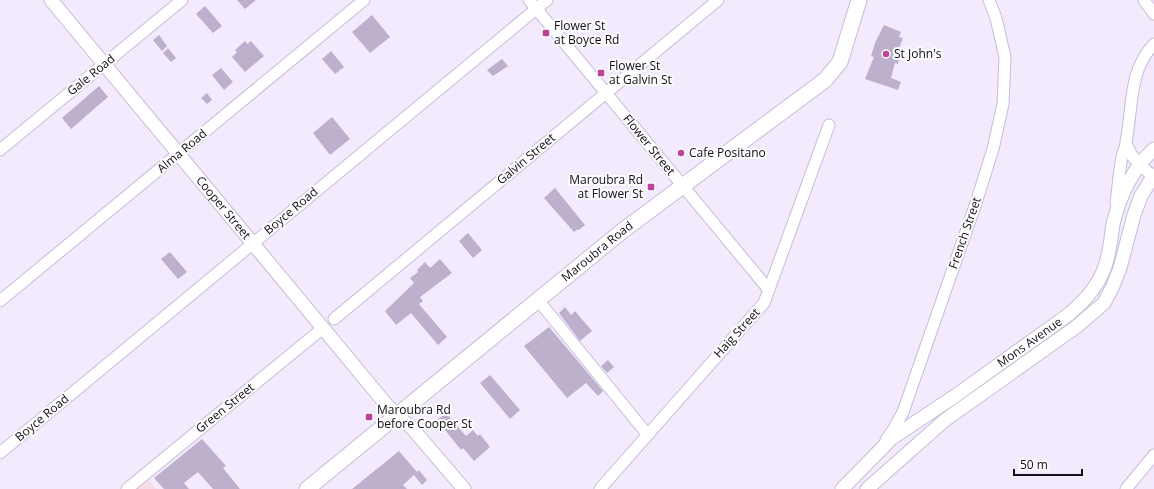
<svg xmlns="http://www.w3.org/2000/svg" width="1154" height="489" font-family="'Open Sans',sans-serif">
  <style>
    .education { fill: #f5dde9 }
    .building { fill: #bdb0cc }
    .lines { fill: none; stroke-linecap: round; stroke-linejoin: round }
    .minor-casing { stroke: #c8bbd8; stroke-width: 13 }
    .tertiary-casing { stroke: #c8bbd8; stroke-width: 15 }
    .secondary-casing { stroke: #c8bbd8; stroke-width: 17 }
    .minor { stroke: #fff; stroke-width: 11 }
    .tertiary { stroke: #fff; stroke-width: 13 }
    .secondary { stroke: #fff; stroke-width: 15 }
    .poi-dot { fill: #bd4599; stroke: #fcfcfc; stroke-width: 1.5 }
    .labels { text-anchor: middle; stroke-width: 4; stroke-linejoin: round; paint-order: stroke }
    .poi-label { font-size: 12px; fill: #120e18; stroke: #fcfcfc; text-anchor: start }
    .street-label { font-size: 12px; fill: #120e18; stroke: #fcfcfc }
  </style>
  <rect width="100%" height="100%" fill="#f3ebfd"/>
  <path class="education" d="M147,478l9,11h-23z"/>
  <path class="building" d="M237,0h19l-11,9z
    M205,6l17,20 -9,7 -17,-19z
    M372,15l18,22 -20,16 -18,-21z
    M884,25l17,7 -2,5 4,1 -5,13 3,1 -3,12 -3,-1 -4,15 10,4 -3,8 -33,-11 9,-22 -3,-1 4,-13z
    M159,35l8,11 -5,5 -9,-11z
    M245,41l2,3 4,-3 13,15 -19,16 -13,-15 5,-5 -2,-2z
    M168,48l8,10 -5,4 -8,-9z
    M331,51l13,16 -9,7 -13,-15z
    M502,59l6,7 -15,10 -6,-6z
    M221,68l12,14 -9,8 -12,-15z
    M99,86l9,11 -37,32 -9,-11z
    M207,93l5,7 -5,4 -6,-6z
    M332,117l18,22 -20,16 -17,-22z
    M555,188l30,37 -6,5 -1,-1 -4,3 -30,-34z
    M468,233l14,17 -9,8 -14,-17z
    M170,252l17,20 -9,7 -17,-20z
    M440,259l12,14 -32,24 3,4 -4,3 28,33 -9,8 -27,-32 -15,12 -11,-14 29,-28 -4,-5 8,-6 -1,-2 8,-8 5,6z
    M565,307l6,8 4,-4 17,20 -12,10 -21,-28z
    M549,327l54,64 -5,5 -12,-13 -19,15 -43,-52z
    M608,360l6,7 -7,6 -6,-7z
    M490,375l30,35 -10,9 -30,-36z
    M446,413l20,23 7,-6 5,6 2,-2 10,13 -16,14 -11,-13 -2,2 -24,-30z
    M202,439l24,27 -3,2 17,21h-27l-15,-17 -14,11 5,6h-25l-10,-11z
    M399,451l18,21 2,-2 8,10 -5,5 -8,-10 -11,10 4,4h-55z"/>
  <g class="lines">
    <g class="minor-casing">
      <path id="minor" d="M529,0l240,290
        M1144,0l10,14
        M1126,143l6,13 21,21
        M0,150l182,-150
        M1116,203c2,-15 3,-31 6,-46 1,-5 4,-10 4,-15 7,-34 2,-71 28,-98
        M538,300l109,134
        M0,301l364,-301
        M334,319l384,-319
        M886,440l7,-10 10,-18 73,-209 17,-54 10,-45 2,-47 -9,-39 -7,-18
        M0,453l547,-453
        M127,489l196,-161
        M600,489l164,-186 65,-178
        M1126,489l28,-34"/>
    </g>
    <g class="tertiary-casing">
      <g id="tertiary">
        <path id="s1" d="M51,0l334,403 11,12 16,13 52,61"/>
        <path id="s2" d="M842,489l50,-51 63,-42 113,-81c17,-14 32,-30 38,-52 4,-12 5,-26 7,-39 7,-29 19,-55 41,-75"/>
        <path d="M867,489l78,-69 131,-93 28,-24 9,-17 7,-18 14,-53 7,-19 13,-21"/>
      </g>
    </g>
    <g class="secondary-casing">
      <g id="secondary">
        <path id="s3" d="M307,489l314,-257 204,-152 15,-18 19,-62"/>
      </g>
    </g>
    <use href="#minor" class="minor"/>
    <use href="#tertiary" class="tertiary"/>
    <use href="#secondary" class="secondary"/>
  </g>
  <g class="poi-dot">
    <rect x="542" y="29" width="8" height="8" rx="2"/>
    <circle cx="886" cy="54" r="4"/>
    <rect x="597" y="69" width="8" height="8" rx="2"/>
    <circle cx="681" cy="153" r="4"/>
    <rect x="647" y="183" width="8" height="8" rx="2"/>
    <rect x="365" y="413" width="8" height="8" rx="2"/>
  </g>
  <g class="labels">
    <g class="poi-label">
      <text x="554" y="30">Flower St<tspan x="554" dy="14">at Boyce Rd</tspan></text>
      <text x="894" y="58">St John's</text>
      <text x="609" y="70">Flower St<tspan x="609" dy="14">at Galvin St</tspan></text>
      <text x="689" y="157">Cafe Positano</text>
      <text x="643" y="184" text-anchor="end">Maroubra Rd<tspan x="643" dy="14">at Flower St</tspan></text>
      <text x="377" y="414">Maroubra Rd<tspan x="377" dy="14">before Cooper St</tspan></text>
    </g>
    <g class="street-label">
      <text transform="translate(91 75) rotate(-39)" y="4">Gale Road</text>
      <text transform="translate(649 145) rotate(51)" y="4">Flower Street</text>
      <text transform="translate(182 151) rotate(-40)" y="4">Alma Road</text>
      <text transform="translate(526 159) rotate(-40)" y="4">Galvin Street</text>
      <text dy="4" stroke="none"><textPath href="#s1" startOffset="270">Cooper Street</textPath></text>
      <text transform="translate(291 211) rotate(-40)" y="4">Boyce Road</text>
      <text transform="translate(965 233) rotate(-71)" y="4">French Street</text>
      <text dy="4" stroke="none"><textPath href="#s3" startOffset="375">Maroubra Road</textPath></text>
      <text transform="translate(737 333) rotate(-48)" y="4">Haig Street</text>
      <text dy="4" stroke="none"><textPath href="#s2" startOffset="239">Mons Avenue</textPath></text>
      <text transform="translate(225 408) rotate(-39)" y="4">Green Street</text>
      <text transform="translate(42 418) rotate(-40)" y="4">Boyce Road</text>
    </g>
  </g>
  <path d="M1014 469v6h68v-6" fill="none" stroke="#120e18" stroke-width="2"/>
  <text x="1020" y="469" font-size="12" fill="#120e18" stroke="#fcfcfc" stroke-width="3" paint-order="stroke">50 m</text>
</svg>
